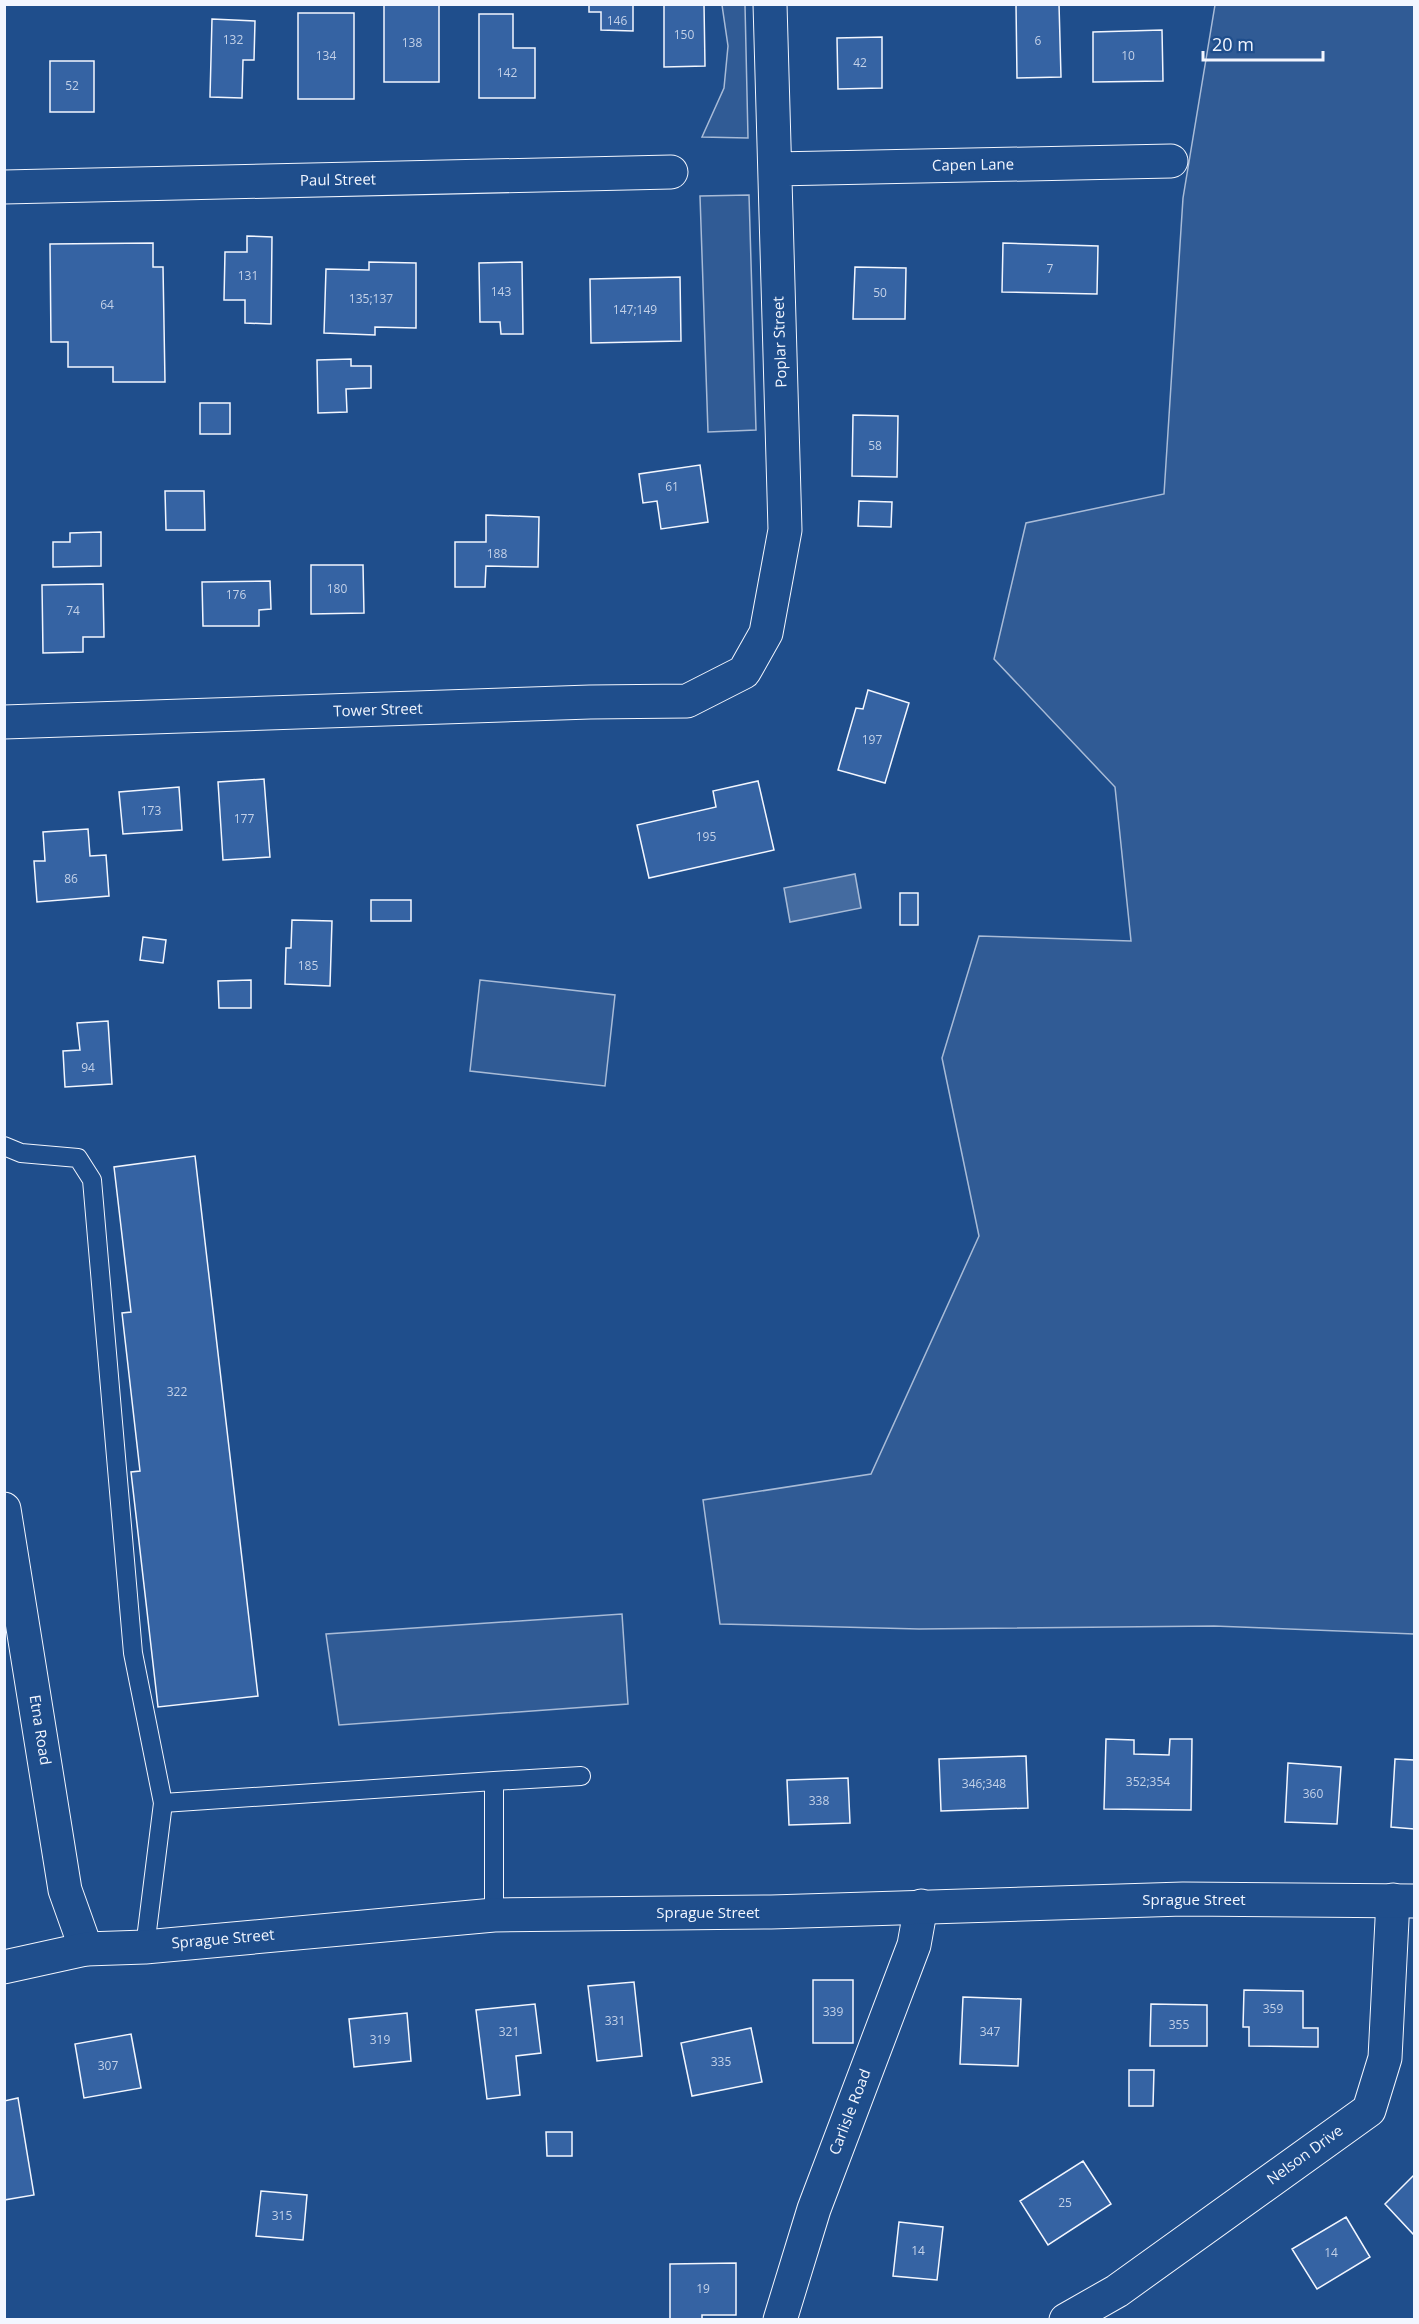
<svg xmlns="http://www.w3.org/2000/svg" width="1419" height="2324" font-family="'Open Sans',sans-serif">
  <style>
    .green { fill: #305b95; stroke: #a8bbd7; stroke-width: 1.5 }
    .water { fill: #446ba0; stroke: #a8bbd7; stroke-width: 1.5 }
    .building { fill: #3563a3; stroke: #f2f6ff; stroke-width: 1.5 }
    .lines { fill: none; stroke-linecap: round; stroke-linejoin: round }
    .service-casing { stroke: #f2f6ff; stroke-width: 20 }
    .minor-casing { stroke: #f2f6ff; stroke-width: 35 }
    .secondary-casing { stroke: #f2f6ff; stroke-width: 35 }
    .service { stroke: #1f4e8c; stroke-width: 18 }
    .minor { stroke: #1f4e8c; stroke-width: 33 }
    .secondary { stroke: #1f4e8c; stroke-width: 33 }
    .labels { text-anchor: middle; stroke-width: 4.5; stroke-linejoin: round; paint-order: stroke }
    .number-label { font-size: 12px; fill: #c3d1e8 }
    .street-label { font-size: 15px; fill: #f2f6ff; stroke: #1f4e8c }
  </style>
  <rect width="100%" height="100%" fill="#1f4e8c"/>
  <path class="green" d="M722,5h23l3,133 -46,-1 22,-49 4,-42z
    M1215,5h199v1629l-200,-8 -295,3 -199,-5 -17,-124 168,-26 108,-238 -37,-178 37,-122 152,5 -16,-154 -121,-128 32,-136 138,-29 19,-296z
    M749,195l7,235 -48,2 -8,-236z
    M480,980l135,15 -10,91 -135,-15z
    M622,1614l6,90 -289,21 -13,-91z"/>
  <path class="water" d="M855,874l6,34 -71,14 -6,-34z"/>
  <path class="building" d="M384,4h55v78h-55z
    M589,4h44v27l-32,-1v-18h-12z
    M664,4h40l1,62 -41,1z
    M1016,4h43l2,73 -44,1z
    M298,13h56v86h-56z
    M479,14h34v34h22v50h-56z
    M212,19l43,2 -1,39h-11l-1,38 -32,-1z
    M1162,30l1,51 -70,1v-50z
    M882,37v51l-44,1 -1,-51z
    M50,61h44v51h-44z
    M247,236l25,1 -1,87 -26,-1v-23h-21l1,-48h22z
    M153,243v24h10l2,115h-52v-15h-45v-25h-17l-1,-98z
    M1003,243l95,3 -1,48 -95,-2z
    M369,262l47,1v65l-41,-1v8l-51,-2 2,-64 43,1z
    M522,262l1,72h-22l-1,-12h-20l-1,-59z
    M855,267l51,1 -1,51h-52z
    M680,277l1,64 -90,2 -1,-64z
    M351,359v7h20v22l-25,1 1,23 -29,1 -1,-53z
    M200,403h30v31h-30z
    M853,415l45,1 -1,61 -45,-1z
    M700,465l8,57 -47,7 -4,-28 -14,2 -4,-29z
    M165,491h39l1,39h-39z
    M859,501l33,1 -1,25 -33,-1z
    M486,515l53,2 -1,50 -52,-1 -1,21h-30v-45h31z
    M101,532v34l-48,1v-25h17v-9z
    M311,565h52l1,48 -53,1z
    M270,581l1,28 -12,1v16h-56l-1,-44z
    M103,584l1,53h-21v15l-40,1 -1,-68z
    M868,690l41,13 -24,80 -47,-13 18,-62 7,1z
    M264,779l6,78 -47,3 -5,-78z
    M758,781l16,69 -125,28 -12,-53 79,-18 -3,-16z
    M179,787l3,43 -59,4 -4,-42z
    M88,829l2,27 16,-1 3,41 -72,6 -3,-41h11l-2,-29z
    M900,893h18v32h-18z
    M371,900h40v21h-40z
    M292,920l40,1 -2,65 -45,-2 1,-36h5z
    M143,937l23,3 -3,23 -23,-3z
    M251,980v28h-32l-1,-27z
    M108,1021l4,63 -47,3 -2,-36 17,-1 -3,-27z
    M195,1156l63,540 -100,11 -27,-235 9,-1 -18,-158 9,-1 -17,-145z
    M1106,1739l28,1v14l35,1 1,-16h22l-1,71 -87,-1z
    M1026,1756l2,52 -87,3 -2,-52z
    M1395,1759l19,1v69l-23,-2z
    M1288,1763l53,4 -4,57 -52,-2z
    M848,1778l2,45 -61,2 -2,-45z
    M813,1980h40v63h-40z
    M634,1982l8,74 -45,5 -9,-75z
    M1244,1990l59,1v37h15v19l-69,-1v-19h-6z
    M963,1997l58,2 -3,67 -58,-2z
    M535,2004l6,49 -25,3 4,39 -33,4 -11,-89z
    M1151,2004l56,1v41h-57z
    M407,2013l4,48 -57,6 -5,-48z
    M751,2028l11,54 -70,14 -11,-53z
    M131,2034l10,54 -57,10 -9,-54z
    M1129,2070h25l-1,36h-24z
    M18,2098l16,97 -30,5v-99z
    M546,2132h26v24h-25z
    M1083,2161l28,43 -63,41 -28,-44z
    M1414,2175v60l-29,-31z
    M261,2191l46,4 -4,45 -47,-4z
    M1346,2217l24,40 -53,32 -25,-40z
    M899,2222l44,5 -6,53 -44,-4z
    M736,2263v52h-34v5h-32v-56z"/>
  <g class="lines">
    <g class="service-casing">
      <path id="service" d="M4,1146l17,7 57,5 14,22 41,473 30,150 -18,144
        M163,1803l331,-22
        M494,1915v-134l87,-5"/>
    </g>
    <g class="minor-casing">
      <path id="minor" d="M775,169l396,-8
        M4,187l667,-15
        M4,722l586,-20 97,-1 57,-29 22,-39 19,-103 -15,-526
        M4,1509l61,381 21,59
        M780,2320l34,-111 100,-264 7,-39
        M1066,2320l51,-29 252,-181 16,-52 8,-158"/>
    </g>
    <g class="secondary-casing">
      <path id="secondary" d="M4,1967l82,-18 59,-2 349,-32 277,-3 412,-13 231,2"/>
    </g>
    <use href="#service" class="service"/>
    <use href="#minor" class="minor"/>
    <use href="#secondary" class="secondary"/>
  </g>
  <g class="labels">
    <g class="number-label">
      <text x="617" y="25">146</text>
      <text x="684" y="39">150</text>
      <text x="233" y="44">132</text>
      <text x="1038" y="45">6</text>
      <text x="412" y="47">138</text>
      <text x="326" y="60">134</text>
      <text x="1128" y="60">10</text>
      <text x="860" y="67">42</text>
      <text x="507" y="77">142</text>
      <text x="72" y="90">52</text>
      <text x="1050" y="273">7</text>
      <text x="248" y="280">131</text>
      <text x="501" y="296">143</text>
      <text x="880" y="297">50</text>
      <text x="371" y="303">135;137</text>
      <text x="107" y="309">64</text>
      <text x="635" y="314">147;149</text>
      <text x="875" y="450">58</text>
      <text x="672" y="491">61</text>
      <text x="497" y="558">188</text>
      <text x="337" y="593">180</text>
      <text x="236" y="599">176</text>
      <text x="73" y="615">74</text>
      <text x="872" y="744">197</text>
      <text x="151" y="815">173</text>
      <text x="244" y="823">177</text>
      <text x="706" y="841">195</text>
      <text x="71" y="883">86</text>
      <text x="308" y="970">185</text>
      <text x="88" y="1072">94</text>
      <text x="177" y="1396">322</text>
      <text x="1148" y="1786">352;354</text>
      <text x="984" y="1788">346;348</text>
      <text x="1313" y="1798">360</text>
      <text x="819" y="1805">338</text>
      <text x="1273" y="2013">359</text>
      <text x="833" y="2016">339</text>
      <text x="615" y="2025">331</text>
      <text x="1179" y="2029">355</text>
      <text x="509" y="2036">321</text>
      <text x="990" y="2036">347</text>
      <text x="380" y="2044">319</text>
      <text x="721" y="2066">335</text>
      <text x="108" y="2070">307</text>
      <text x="1065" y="2207">25</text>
      <text x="282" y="2220">315</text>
      <text x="918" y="2255">14</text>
      <text x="1331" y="2257">14</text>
      <text x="703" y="2293">19</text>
    </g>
    <g class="street-label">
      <text transform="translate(973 165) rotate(-1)" y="5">Capen Lane</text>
      <text transform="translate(338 180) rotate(-1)" y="5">Paul Street</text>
      <text transform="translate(780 342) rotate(-92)" y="5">Poplar Street</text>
      <text transform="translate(378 710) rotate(-2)" y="5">Tower Street</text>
      <text transform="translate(40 1730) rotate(81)" y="5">Etna Road</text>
      <text x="1194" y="1905">Sprague Street</text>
      <text x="708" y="1918">Sprague Street</text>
      <text transform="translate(223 1939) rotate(-5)" y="5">Sprague Street</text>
      <text transform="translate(850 2112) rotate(-69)" y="5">Carlisle Road</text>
      <text transform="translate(1305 2155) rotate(-36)" y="5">Nelson Drive</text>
    </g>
  </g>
  <rect width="1419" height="2324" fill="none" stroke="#f2f6ff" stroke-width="12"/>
  <path d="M1203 51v9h120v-9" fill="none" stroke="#f2f6ff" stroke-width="3"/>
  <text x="1212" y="51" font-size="18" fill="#f2f6ff" stroke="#1f4e8c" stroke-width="4.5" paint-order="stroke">20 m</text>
</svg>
